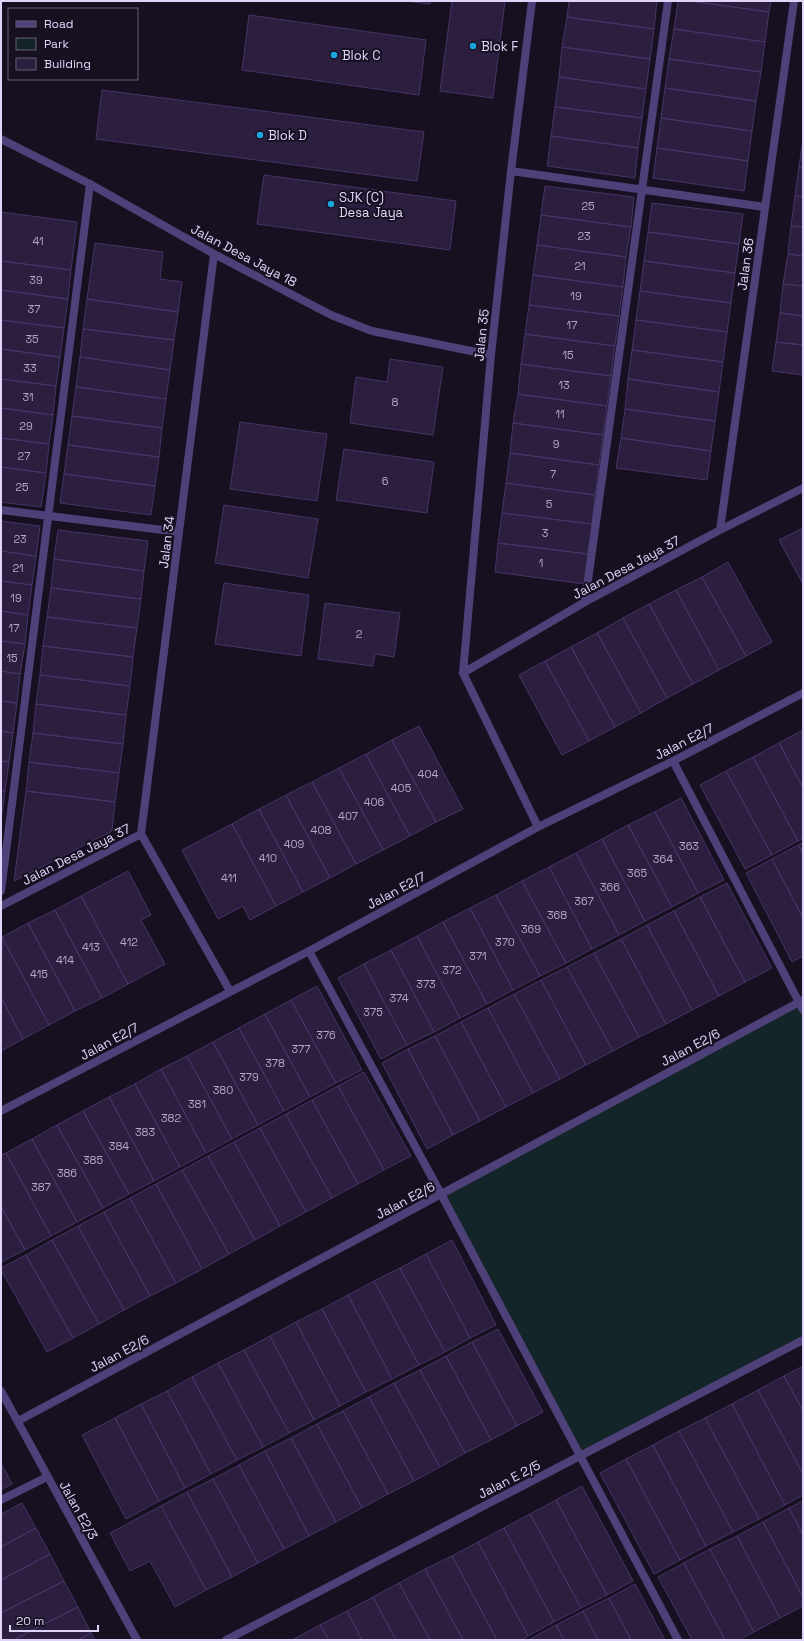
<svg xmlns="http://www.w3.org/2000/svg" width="804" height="1641" font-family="'Space Grotesk',sans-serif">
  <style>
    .green { fill: #142529 }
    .building { fill: #2b1e3e; stroke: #483368 }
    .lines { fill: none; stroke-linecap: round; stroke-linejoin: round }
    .lane { stroke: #4e4179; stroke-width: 8 }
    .street { stroke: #4e4179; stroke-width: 8 }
    .poi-dot { fill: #1da3dd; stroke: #161020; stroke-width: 1.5 }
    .labels { text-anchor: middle; stroke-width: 4; stroke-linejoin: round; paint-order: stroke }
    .number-label { font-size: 11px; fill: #b3a6ca }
    .poi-label { font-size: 13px; fill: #e0d4f9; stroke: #161020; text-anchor: start }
    .street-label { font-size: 13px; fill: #e0d4f9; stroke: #161020 }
  </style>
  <rect width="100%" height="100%" fill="#161020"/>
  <path class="green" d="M799,1003l4,7v330l-223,116 -139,-262z"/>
  <path class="building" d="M405,1h26l-1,3z
    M452,1h53l-12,97 -53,-7z
    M569,1h88l-3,28 -87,-12z
    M678,1h12l79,11 -4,30 -91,-13z
    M690,1h81l-2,11z
    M249,15l177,25 -7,55 -177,-25z
    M567,17l87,12 -4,30 -88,-12z
    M674,29l91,13 -4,30 -92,-13z
    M562,47l88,12 -4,30 -87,-12z
    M669,59l92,13 -5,29 -91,-13z
    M559,77l87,12 -4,29 -87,-11z
    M665,88l91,13 -4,30 -91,-13z
    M102,90l322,42 -7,49 -321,-42z
    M555,107l87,11 -4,30 -87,-12z
    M661,118l91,13 -4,30 -91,-13z
    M551,136l87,12 -3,30 -88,-12z
    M803,139v29l-4,-1z
    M657,148l91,13 -4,30 -91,-13z
    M799,167l4,1v29l-8,-1z
    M264,175l192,26 -6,49 -193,-26z
    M545,186l89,11 -3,30 -90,-12z
    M795,196l8,1v30l-12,-1z
    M652,203l91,11 -4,30 -91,-12z
    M1,212l76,10 -6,48 -70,-9z
    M541,215l90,12 -5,30 -89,-12z
    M791,226l12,1v29l-15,-2z
    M648,232l91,12 -4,29 -91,-12z
    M95,243l68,9 -3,27 22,3 -4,30 -91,-13z
    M537,245l89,12 -3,30 -90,-12z
    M788,254l15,2v30l-20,-2z
    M1,261l70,9 -3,29 -67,-9z
    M644,261l91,12 -4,30 -91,-12z
    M533,275l90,12 -4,29 -90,-11z
    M783,284l20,2v30l-23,-3z
    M1,290l67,9 -4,29 -63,-8z
    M640,291l91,12 -4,29 -91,-12z
    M87,299l91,13 -4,28 -91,-11z
    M529,305l90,11 -4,30 -90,-12z
    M780,313l23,3v29l-27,-3z
    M1,320l63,8 -4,29 -59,-8z
    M636,320l91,12 -4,30 -91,-12z
    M83,329l91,11 -4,30 -90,-13z
    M525,334l90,12 -4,30 -90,-12z
    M776,342l27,3v30l-31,-4z
    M1,349l59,8 -4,29 -55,-7z
    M632,350l91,12 -4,30 -91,-13z
    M80,357l90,13 -4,29 -90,-12z
    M390,359l53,8 -10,68 -83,-12 6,-46 31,5z
    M521,364l90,12 -4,30 -89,-12z
    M1,379l55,7 -3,29 -52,-7z
    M628,379l91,13 -4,29 -90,-12z
    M76,387l90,12 -4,29 -90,-12z
    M518,394l89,12 -4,29 -90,-12z
    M1,408l52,7 -4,29 -48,-6z
    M625,409l90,12 -4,30 -90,-13z
    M72,416l90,12 -3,29 -91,-12z
    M240,422l87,12 -10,67 -87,-12z
    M513,423l90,12 -4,30 -89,-12z
    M1,438l48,6 -3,29 -45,-6z
    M621,438l90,13 -4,29 -91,-12z
    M68,445l91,12 -4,29 -91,-12z
    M344,449l90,13 -7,51 -91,-13z
    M510,453l89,12 -4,30 -89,-12z
    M1,467l45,6 -5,34 -40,-5z
    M64,474l91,12 -4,29 -91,-12z
    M506,483l89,12 -3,29 -90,-11z
    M224,505l94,14 -10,59 -93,-15z
    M502,513l90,11 -4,30 -90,-11z
    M1,521l39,5 -4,30 -35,-5z
    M803,528v56l-24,-44z
    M58,530l90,11 -4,30 -90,-12z
    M498,543l90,11 -4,30 -89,-12z
    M1,551l35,5 -4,29 -31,-4z
    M54,559l90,12 -3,28 -90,-11z
    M728,562l44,80 -26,14 -44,-79z
    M702,577l44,79 -27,14 -43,-80z
    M1,581l31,4 -4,30 -27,-4z
    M224,583l85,12 -8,61 -86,-12z
    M51,588l90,11 -4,29 -90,-11z
    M676,590l43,80 -26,14 -44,-80z
    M325,603l75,10 -6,44 -19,-3 -2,12 -55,-7z
    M649,604l44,80 -26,14 -44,-80z
    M1,611l27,4 -3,29 -24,-3z
    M47,617l90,11 -4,29 -90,-11z
    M623,618l44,80 -26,15 -44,-80z
    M597,633l44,80 -26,14 -44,-80z
    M1,641l24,3 -5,30 -19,-3z
    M43,646l90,11 -3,29 -90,-11z
    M571,647l44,80 -26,14 -44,-80z
    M545,661l44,80 -27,14 -43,-80z
    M1,671l19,3 -3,29 -16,-2z
    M40,675l90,11 -4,29 -90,-11z
    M1,701l16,2 -4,30 -12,-2z
    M36,704l90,11 -3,29 -90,-11z
    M419,726l44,83 -27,13 -44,-82z
    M803,730v58l-24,-45z
    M1,731l12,2 -4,29 -8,-1z
    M33,733l90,11 -4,29 -90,-11z
    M392,740l44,82 -26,14 -44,-82z
    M779,743l24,45v51l-5,2 -45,-84z
    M366,754l44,82 -27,14 -44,-82z
    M753,757l45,84 -26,14 -46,-84z
    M1,761l8,1 -4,29h-4z
    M29,762l90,11 -4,29 -89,-11z
    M339,768l44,82 -27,14 -44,-82z
    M726,771l46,84 -27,14 -45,-84z
    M312,782l44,82 -26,14 -44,-83z
    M1,791h4l-4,30z
    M26,791l89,11 -3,29 -98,50z
    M286,795l44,83 -27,14 -44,-83z
    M681,798l43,82 -26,13 -43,-81z
    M259,809l44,83 -27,14 -44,-82z
    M655,812l43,81 -26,14 -44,-82z
    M232,824l44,82 -26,14 -7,-14 -25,13 -36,-69z
    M628,825l44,82 -27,14 -43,-82z
    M602,839l43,82 -26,14 -43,-82z
    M803,843v11l-5,-9z
    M798,845l5,9v64l-31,-59z
    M576,853l43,82 -27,14 -43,-82z
    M772,859l31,59v38l-11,6 -46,-89z
    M549,867l43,82 -26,14 -44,-82z
    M128,871l23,44 -10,5 24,44 -37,20 -47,-88z
    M522,881l44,82 -26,13 -44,-81z
    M727,883l45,85 -27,14 -45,-85z
    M496,895l44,81 -27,14 -43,-82z
    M81,896l47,88 -26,14 -47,-88z
    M700,897l45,85 -26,14 -45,-85z
    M470,908l43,82 -26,14 -44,-82z
    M55,910l47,88 -27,13 -47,-88z
    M674,911l45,85 -27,14 -45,-85z
    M443,922l44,82 -27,14 -43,-82z
    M28,923l47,88 -26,14 -47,-88z
    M647,925l45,85 -26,14 -45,-85z
    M417,936l43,82 -26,14 -43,-82z
    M2,937l47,88 -26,14 -22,-42z
    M621,939l45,85 -27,13 -45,-84z
    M391,950l43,82 -27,13 -43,-81z
    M594,953l45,84 -26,14 -46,-84z
    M364,964l43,81 -26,14 -43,-81z
    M567,967l46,84 -27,14 -45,-85z
    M541,980l45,85 -26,14 -46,-85z
    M317,986l45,84 -26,13 -45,-83z
    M514,994l46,85 -27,14 -45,-85z
    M1,997l22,42 -22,12z
    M291,1000l45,83 -26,14 -45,-83z
    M488,1008l45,85 -27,14 -45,-85z
    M265,1014l45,83 -26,14 -45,-83z
    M461,1022l45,85 -26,14 -45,-85z
    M239,1028l45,83 -26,14 -45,-83z
    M435,1036l45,85 -27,14 -45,-86z
    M213,1042l45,83 -26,14 -45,-83z
    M408,1049l45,86 -26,14 -45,-86z
    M187,1056l45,83 -26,14 -45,-84z
    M161,1069l45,84 -26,14 -45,-83z
    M364,1072l47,84 -27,14 -46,-84z
    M135,1084l45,83 -26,14 -45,-84z
    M338,1086l46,84 -26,14 -46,-84z
    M109,1097l45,84 -25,13 -46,-83z
    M312,1100l46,84 -26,14 -46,-84z
    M83,1111l46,83 -26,14 -46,-83z
    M286,1114l46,84 -26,14 -46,-84z
    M57,1125l46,83 -26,14 -45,-83z
    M260,1128l46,84 -26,14 -46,-84z
    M32,1139l45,83 -26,14 -45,-83z
    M234,1142l46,84 -25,14 -47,-84z
    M6,1153l45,83 -26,14 -24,-44v-51z
    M208,1156l47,84 -26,14 -47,-84z
    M182,1170l47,84 -27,15 -46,-85z
    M156,1184l46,85 -26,14 -46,-85z
    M130,1198l46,85 -26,13 -46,-84z
    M1,1206l24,44 -24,12z
    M104,1212l46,84 -26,14 -46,-84z
    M78,1226l46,84 -25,14 -47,-84z
    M52,1240l47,84 -26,14 -47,-83z
    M452,1240l44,85 -26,13 -44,-84z
    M426,1254l44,84 -25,14 -45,-84z
    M26,1255l47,83 -26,14 -46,-82v-2z
    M400,1268l45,84 -26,13 -45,-84z
    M374,1281l45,84 -27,14 -44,-84z
    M348,1295l44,84 -26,13 -44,-83z
    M322,1309l44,83 -26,14 -44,-84z
    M296,1322l44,84 -26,14 -44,-84z
    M498,1329l45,83 -26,14 -45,-84z
    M270,1336l44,84 -25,13 -45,-83z
    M472,1342l45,84 -26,14 -45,-84z
    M244,1350l45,83 -26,14 -45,-84z
    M446,1356l45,84 -26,13 -45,-83z
    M218,1363l45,84 -26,13 -45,-83z
    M803,1366v45l-19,-35z
    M420,1370l45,83 -25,14 -46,-84z
    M784,1376l19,35v63l-45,-84z
    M192,1377l45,83 -26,14 -44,-83z
    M394,1383l46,84 -26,14 -45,-84z
    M758,1390l45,84v21l-18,10 -53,-101z
    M167,1391l44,83 -26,14 -44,-84z
    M369,1397l45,84 -26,13 -45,-83z
    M141,1404l44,84 -26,13 -44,-83z
    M732,1404l53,101 -26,14 -54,-101z
    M343,1411l45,83 -26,14 -45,-84z
    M115,1418l44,83 -33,18 -44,-84z
    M705,1418l54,101 -26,13 -54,-101z
    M317,1424l45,84 -26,14 -45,-84z
    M679,1431l54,101 -27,14 -53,-101z
    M291,1438l45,84 -27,14 -44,-85z
    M653,1445l53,101 -26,14 -54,-101z
    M265,1451l44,85 -25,13 -45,-84z
    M626,1459l54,101 -26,14 -54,-101z
    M1,1463l11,21 -11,6z
    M239,1465l45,84 -26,14 -45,-84z
    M213,1479l45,84 -26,14 -45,-85z
    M582,1486l51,95 -26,14 -51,-95z
    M187,1492l45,85 -26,13 -45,-84z
    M556,1500l51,95 -26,13 -51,-94z
    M803,1501v34l-14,-27z
    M22,1503l14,25 -35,19v-33z
    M161,1506l45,84 -31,17 -25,-46 -20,10 -20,-38z
    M789,1508l14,27v62l-40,-75z
    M530,1514l51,94 -27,14 -50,-94z
    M763,1522l40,75v9l-23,12 -43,-82z
    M36,1528l14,26 -49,26v-33z
    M504,1528l50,94 -26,14 -50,-94z
    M737,1536l43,82 -26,14 -44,-83z
    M478,1542l50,94 -6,4h-25l-45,-84z
    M710,1549l44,83 -15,8h-14l-41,-77z
    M50,1554l14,27 -63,32v-33z
    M452,1556l45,84h-34l-38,-71z
    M684,1563l41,77h-33l-34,-63z
    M425,1569l38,71h-33l-31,-57z
    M64,1581l14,26 -65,33h-12v-27z
    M399,1583l31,57h-34l-23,-43z
    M635,1584l30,56h-34l-22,-42z
    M373,1597l23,43h-34l-15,-29z
    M609,1598l22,42h-33l-15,-29z
    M78,1607l13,26 -13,7h-65z
    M347,1611l15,29h-33l-9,-15z
    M583,1611l15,29h-34l-8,-15z
    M320,1625l9,15h-34l-1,-1z
    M556,1625l8,15h-33l-1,-1z
    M91,1633l4,7h-17z"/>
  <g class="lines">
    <path class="lane" d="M511,171l254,36
      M1,510l178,22
      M585,602l83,-601
      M673,761l130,249
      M1,891l89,-707
      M309,951l132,243 237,446
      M1,1500l46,-23"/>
    <path class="street" d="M1,139l89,45 124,70 117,61 41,16 119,24
      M720,530l74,-529
      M463,673l28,-318 20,-184 21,-170
      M463,673l122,-71 135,-72 83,-42
      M463,673l75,154
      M141,834l73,-580
      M141,834l89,157
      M1,906l140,-72
      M1,1111l308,-160 229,-124 135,-66 130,-68
      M1,1391l136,249
      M18,1421l785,-421
      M226,1640l577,-300"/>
  </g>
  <g class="poi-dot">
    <circle cx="473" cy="46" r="4"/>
    <circle cx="334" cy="55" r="4"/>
    <circle cx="260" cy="135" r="4"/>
    <circle cx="331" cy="204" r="4"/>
  </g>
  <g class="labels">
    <g class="number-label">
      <text x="588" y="210">25</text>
      <text x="584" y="240">23</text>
      <text x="38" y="245">41</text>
      <text x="580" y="270">21</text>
      <text x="36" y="284">39</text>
      <text x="576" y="300">19</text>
      <text x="34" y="313">37</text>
      <text x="572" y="329">17</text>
      <text x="32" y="343">35</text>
      <text x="568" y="359">15</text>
      <text x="30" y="372">33</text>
      <text x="564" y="389">13</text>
      <text x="28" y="401">31</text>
      <text x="395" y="406">8</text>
      <text x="560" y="418">11</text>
      <text x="26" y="430">29</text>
      <text x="556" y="448">9</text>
      <text x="24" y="460">27</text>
      <text x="553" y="478">7</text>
      <text x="385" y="485">6</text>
      <text x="22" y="491">25</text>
      <text x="549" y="508">5</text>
      <text x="545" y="537">3</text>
      <text x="20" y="543">23</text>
      <text x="541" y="567">1</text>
      <text x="18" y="572">21</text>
      <text x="16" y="602">19</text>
      <text x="14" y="632">17</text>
      <text x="359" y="638">2</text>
      <text x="12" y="662">15</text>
      <text x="428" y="778">404</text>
      <text x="401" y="792">405</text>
      <text x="374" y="806">406</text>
      <text x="348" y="820">407</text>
      <text x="321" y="834">408</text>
      <text x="294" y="848">409</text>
      <text x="689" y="850">363</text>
      <text x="268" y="862">410</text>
      <text x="663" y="863">364</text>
      <text x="637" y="877">365</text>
      <text x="229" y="882">411</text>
      <text x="610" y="891">366</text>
      <text x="584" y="905">367</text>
      <text x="557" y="919">368</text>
      <text x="531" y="933">369</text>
      <text x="129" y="946">412</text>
      <text x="505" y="946">370</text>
      <text x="91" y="951">413</text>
      <text x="478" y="960">371</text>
      <text x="65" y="964">414</text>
      <text x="452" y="974">372</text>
      <text x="39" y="978">415</text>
      <text x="426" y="988">373</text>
      <text x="399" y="1002">374</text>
      <text x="373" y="1016">375</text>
      <text x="326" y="1039">376</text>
      <text x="301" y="1053">377</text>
      <text x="275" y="1067">378</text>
      <text x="249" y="1081">379</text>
      <text x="223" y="1094">380</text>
      <text x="197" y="1108">381</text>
      <text x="171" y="1122">382</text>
      <text x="145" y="1136">383</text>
      <text x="119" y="1150">384</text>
      <text x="93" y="1164">385</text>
      <text x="67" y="1177">386</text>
      <text x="41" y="1191">387</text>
    </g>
    <g class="poi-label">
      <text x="481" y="51">Blok F</text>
      <text x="342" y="60">Blok C</text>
      <text x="268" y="140">Blok D</text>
      <text x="339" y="202">SJK (C)<tspan x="339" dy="15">Desa Jaya</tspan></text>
    </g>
    <g class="street-label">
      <text transform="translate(244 255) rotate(28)" y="5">Jalan Desa Jaya 18</text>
      <text transform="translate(745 264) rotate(-82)" y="5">Jalan 36</text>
      <text transform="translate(481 335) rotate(-84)" y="5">Jalan 35</text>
      <text transform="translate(166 542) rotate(-83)" y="5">Jalan 34</text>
      <text transform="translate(626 567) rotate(-28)" y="5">Jalan Desa Jaya 37</text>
      <text transform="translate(684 741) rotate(-27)" y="5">Jalan E2/7</text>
      <text transform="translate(76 854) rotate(-27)" y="5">Jalan Desa Jaya 37</text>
      <text transform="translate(396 890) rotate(-28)" y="5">Jalan E2/7</text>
      <text transform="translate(109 1041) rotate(-28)" y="5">Jalan E2/7</text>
      <text transform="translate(690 1047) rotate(-28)" y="5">Jalan E2/6</text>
      <text transform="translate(405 1200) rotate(-28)" y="5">Jalan E2/6</text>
      <text transform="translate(119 1353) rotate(-28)" y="5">Jalan E2/6</text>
      <text transform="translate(509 1479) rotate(-27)" y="5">Jalan E 2/5</text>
      <text transform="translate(79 1510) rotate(61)" y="5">Jalan E2/3</text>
    </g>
  </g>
  <rect width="804" height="1641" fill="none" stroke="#e0d4f9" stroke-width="4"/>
  <rect x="8" y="8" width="130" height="72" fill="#161020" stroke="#675e77"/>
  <rect x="16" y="21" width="20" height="6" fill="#4e4179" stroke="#675e77"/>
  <text x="44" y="28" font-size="12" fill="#e0d4f9">Road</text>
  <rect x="16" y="38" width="20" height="12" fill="#142529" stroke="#675e77"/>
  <text x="44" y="48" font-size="12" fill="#e0d4f9">Park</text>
  <rect x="16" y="58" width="20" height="12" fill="#2b1e3e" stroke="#675e77"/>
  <text x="44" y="68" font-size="12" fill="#e0d4f9">Building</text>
  <path d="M10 1625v6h88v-6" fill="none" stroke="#e0d4f9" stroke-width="2"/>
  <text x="16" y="1625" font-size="12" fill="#e0d4f9" stroke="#161020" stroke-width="3" paint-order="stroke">20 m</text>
</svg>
